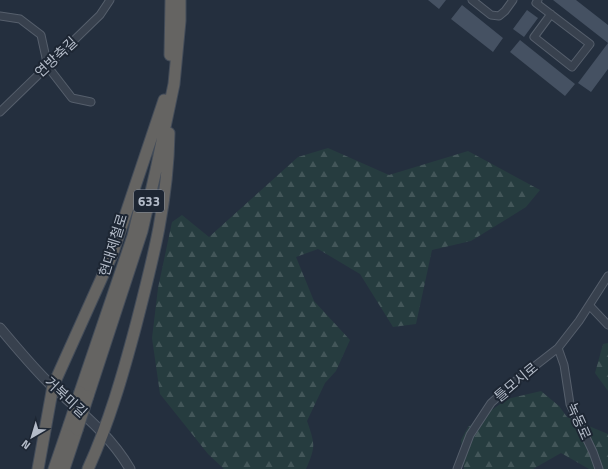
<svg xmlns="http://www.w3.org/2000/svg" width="608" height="469" font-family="'Titillium Web','Noto Sans KR',sans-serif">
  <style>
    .forest { fill: url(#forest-firs) }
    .building { fill: #455162 }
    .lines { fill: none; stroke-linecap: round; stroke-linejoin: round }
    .minor-casing { stroke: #565f6c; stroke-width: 9 }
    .tertiary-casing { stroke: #565f6c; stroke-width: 11 }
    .trunk-casing { stroke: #434c59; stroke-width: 13 }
    .minor { stroke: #38414e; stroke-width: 7 }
    .tertiary { stroke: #38414e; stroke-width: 9 }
    .trunk { stroke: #656462; stroke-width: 11 }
    .trunk-bridge-casing { stroke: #434c59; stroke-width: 13; stroke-linecap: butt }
    .trunk-bridge { stroke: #656462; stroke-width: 11 }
    .labels { text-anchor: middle; stroke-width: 4; stroke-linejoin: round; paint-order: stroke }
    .shield { fill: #1d2633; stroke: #878f9c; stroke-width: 1 }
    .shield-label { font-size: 13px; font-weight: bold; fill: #b4bcc9 }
    .street-label { font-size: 14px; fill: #b4bcc9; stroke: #1d2633 }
  </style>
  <defs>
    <pattern id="forest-firs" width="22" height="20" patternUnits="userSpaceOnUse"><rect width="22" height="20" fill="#263c3f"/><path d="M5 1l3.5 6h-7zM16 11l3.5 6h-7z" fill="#435659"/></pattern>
  </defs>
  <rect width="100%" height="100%" fill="#242f3e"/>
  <path class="forest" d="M328,148l61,27 79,-24 72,39 -14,17 -55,34 -39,9 -16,74 -23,3 -33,-53 -42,-25 -22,8 18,44 36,39 -14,31 -11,12 -18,38c8,23 9,25 -1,48h-82l-16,-15 -48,-60 -8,-56 6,-50 14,-66 10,-7 27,22 89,-80z
    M608,343v48l-13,-18 8,-29z
    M541,391l18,15 8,11 41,17v35h-19l-28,-16 -28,16h-69l-3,-29 7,-13 39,-28z"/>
  <path class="building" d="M428,0h18l-7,9z
    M553,0h23l32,25v18z
    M462,5l41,33 -10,14 -42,-33z
    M527,10l11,8 -14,19 -11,-8z
    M520,40l55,44 -10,12 -55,-44z
    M608,43v26l-17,23 -13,-9z"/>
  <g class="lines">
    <g class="minor-casing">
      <path id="minor" d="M472,0l19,15 8,1 6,-5 8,-11
        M538,0l-2,3 54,41 -18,23 -38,-30 17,-23
        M0,16l20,3 21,16 7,32 24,31 19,4
        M0,112l100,-97 10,-15
        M590,306l18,19
        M558,348l6,17 6,39 23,48 6,17
        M457,469l13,-34 21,-32 22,-20 45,-35 21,-27 29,-45"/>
    </g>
    <g class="tertiary-casing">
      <path id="tertiary" d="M0,328c17,20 34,41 53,59 28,25 58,49 77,82"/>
    </g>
    <g class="trunk-casing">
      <path id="trunk" d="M170,55l1,-55
        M80,392l53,-156 7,-29
        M88,396l54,-165 14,-61 18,-86 6,-63v-21
        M38,469l15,-83 59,-131 52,-155
        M54,469l15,-44
        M64,469l13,-39
        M88,469c21,-46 35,-95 48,-144 17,-66 32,-123 33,-192"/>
    </g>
    <use href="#minor" class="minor"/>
    <use href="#tertiary" class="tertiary"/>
    <use href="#trunk" class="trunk"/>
    <g class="trunk-bridge-casing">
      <path id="trunk-bridge" d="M69,425l11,-33
        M77,430l11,-34"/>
    </g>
    <use href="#trunk-bridge" class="trunk-bridge"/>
  </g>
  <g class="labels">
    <rect class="shield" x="134" y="190" width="30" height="22" rx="3"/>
    <g class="shield-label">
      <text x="149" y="206">633</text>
    </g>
    <g class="street-label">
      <text transform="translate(56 57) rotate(-43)" y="5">연방축길</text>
      <text transform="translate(113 245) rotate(-73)" y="5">현대제철로</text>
      <text transform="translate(516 382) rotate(-40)" y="5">틀모시로</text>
      <text transform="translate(66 397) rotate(43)" y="5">거북미길</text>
      <text transform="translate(579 421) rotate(66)" y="5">녹동로</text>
    </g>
  </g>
  <g transform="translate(32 437) rotate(218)" stroke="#1d2633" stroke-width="3" paint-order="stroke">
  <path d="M0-3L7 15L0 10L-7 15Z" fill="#b4bcc9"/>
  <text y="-6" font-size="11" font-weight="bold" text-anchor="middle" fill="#b4bcc9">N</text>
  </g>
</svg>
